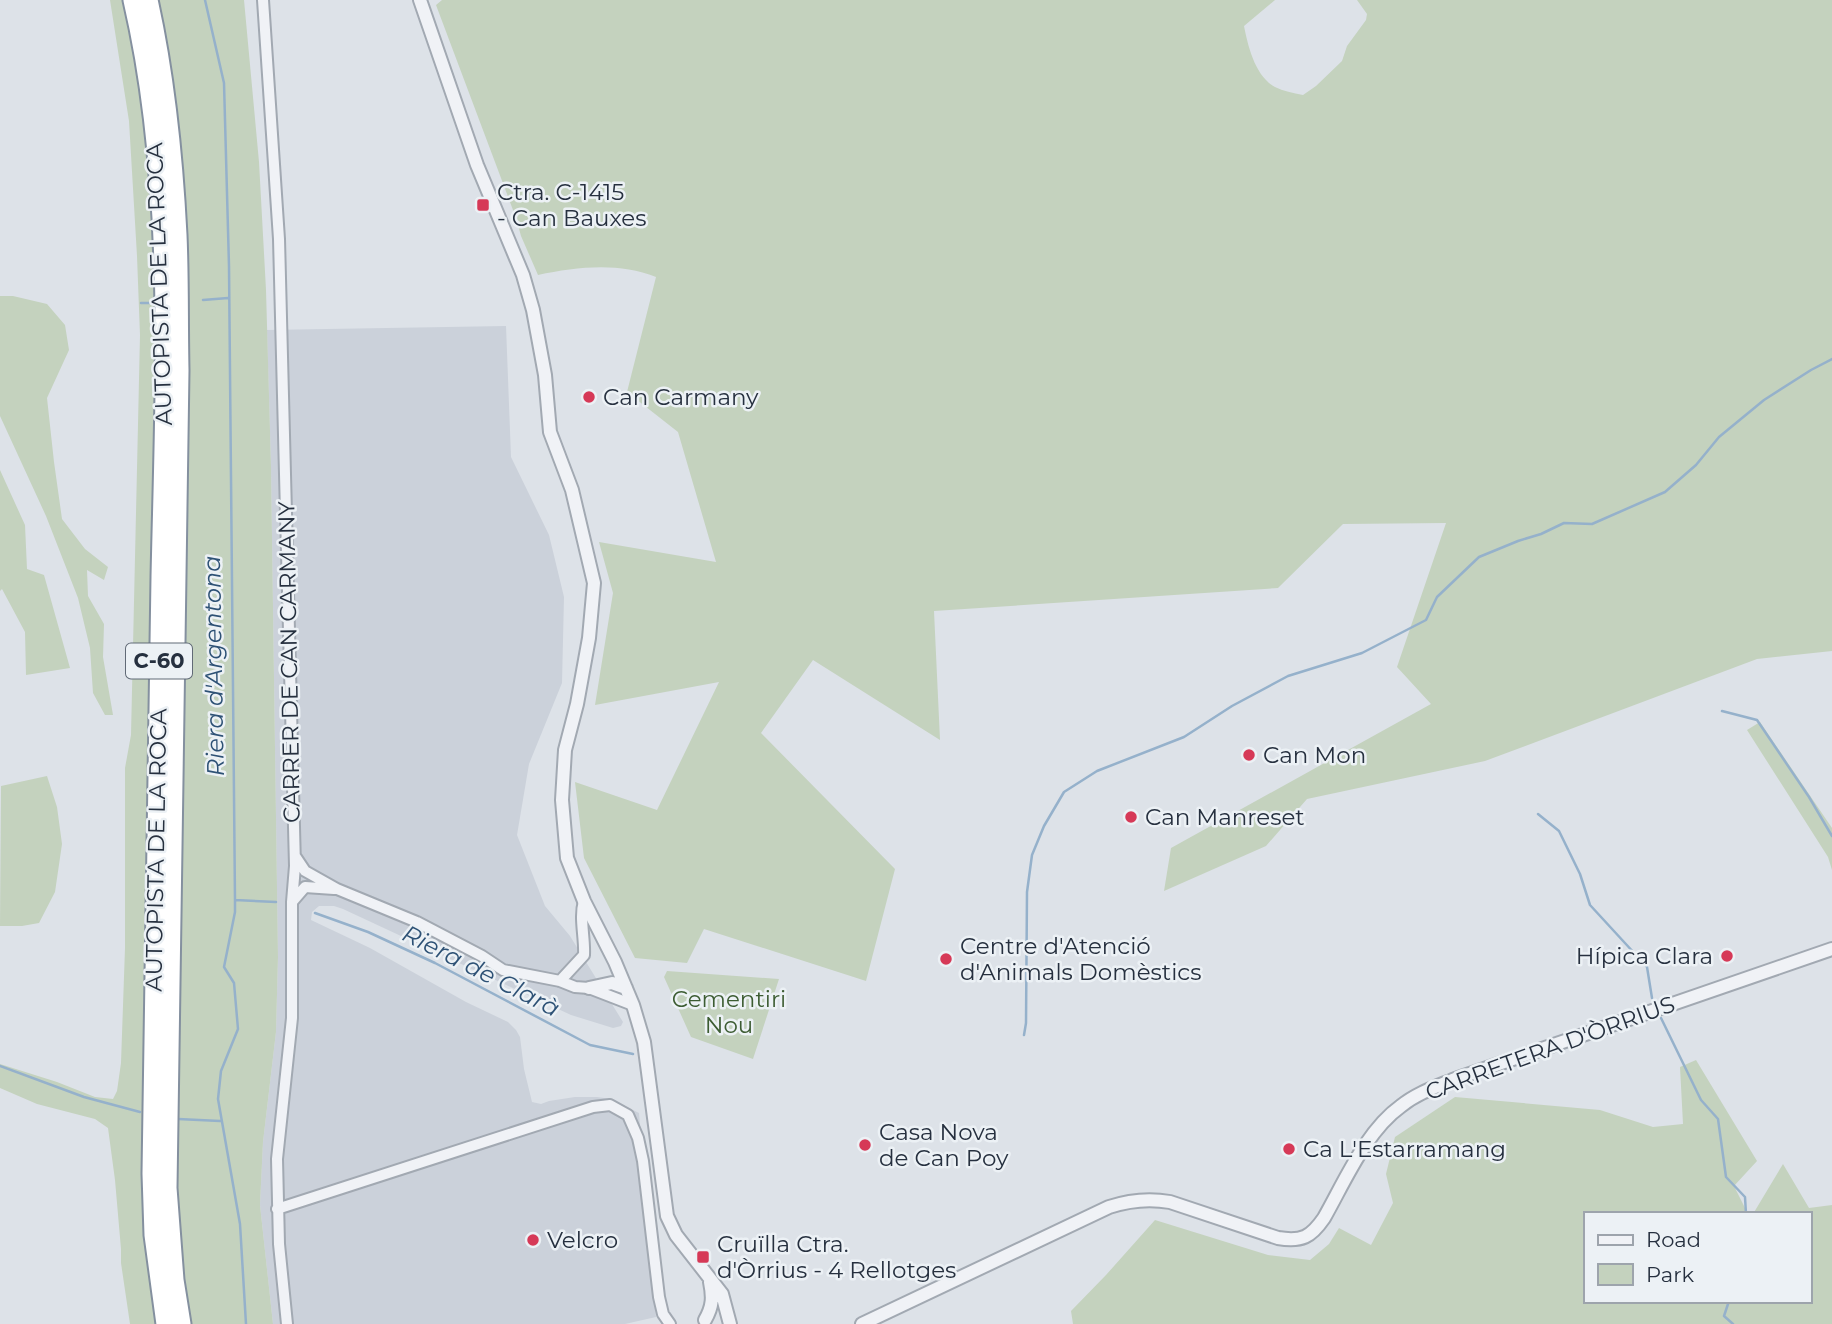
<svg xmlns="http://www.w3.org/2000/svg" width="1832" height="1324" font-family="Montserrat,sans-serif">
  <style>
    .built { fill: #cbd1da }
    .green { fill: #c4d2be }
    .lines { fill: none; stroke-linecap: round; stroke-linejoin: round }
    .stream { stroke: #95b1cb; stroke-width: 2.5 }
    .minor-casing { stroke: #a2a9b2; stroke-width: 14 }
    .tertiary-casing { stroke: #a2a9b2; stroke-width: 16 }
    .motorway-casing { stroke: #84909f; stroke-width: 23 }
    .minor { stroke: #f0f2f6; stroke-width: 10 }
    .tertiary { stroke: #f0f2f6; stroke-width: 12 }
    .motorway { stroke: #fff; stroke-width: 19 }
    .poi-dot { fill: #d63957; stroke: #ecf1f5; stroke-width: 2.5 }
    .labels { text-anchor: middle; stroke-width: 5; stroke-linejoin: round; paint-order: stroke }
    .shield { fill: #ecf1f5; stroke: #616a76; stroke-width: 2 }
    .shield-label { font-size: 21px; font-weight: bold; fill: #26303f }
    .poi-label { font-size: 23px; fill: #26303f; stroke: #ecf1f5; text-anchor: start }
    .street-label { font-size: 23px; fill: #26303f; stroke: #ecf1f5 }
    .park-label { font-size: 23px; fill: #3c5c32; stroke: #ecf1f5 }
    .water-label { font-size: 24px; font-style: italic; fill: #2d5175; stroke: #ecf1f5 }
  </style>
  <rect width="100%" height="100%" fill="#dde2e8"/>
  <path class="built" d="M506,326l5,131 38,78 15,62 -2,86 -33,81 -12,71 28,71 25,30 53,86 -2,4 -8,2 -42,-13 -228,-106 -9,-3h-15l-7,6 -1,8 59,28 96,54 42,20 8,8 4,7 4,32 8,33 9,2 8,-3 26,-4h22l14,2 28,14 17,204 -31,7h-352l-13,-119 3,-63 13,-110 2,-75 -7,-491 -4,-136z"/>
  <path class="green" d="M110,0h134l15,162 7,128 5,176 7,491 -2,75 -13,110 -3,63 13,119h-143l-9,-61v-14l-6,-69 -7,-52 -13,-9 -58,-15 -37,-16v-24l57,18 38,15 18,2 4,-8 4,-28 4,-115v-180l6,-33 9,-400 -3,-79 -8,-135z
    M442,0h833l-31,26c4,20 11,50 31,61 8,4 18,6 28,8l13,-9 26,-25 5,-15 19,-26 1,-6 -10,-14h475v651l-75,8 -272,102 -178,38 -41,47 -102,45 7,-43 260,-144 -34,-37 49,-144 -103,1 -65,64 -344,23 6,129 -127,-80 -52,73 134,136 -29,112 -162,-52 -17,34 -52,-5 -51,-100 -9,-76 82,28 62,-128 -124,23 18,-112 -14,-51 117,20 -38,-130 -51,-40 29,-115c-38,-15 -79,-10 -118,-2l-17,-39 -5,-18 -80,-213z
    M13,296l34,8 18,21 4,25 -22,48 7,64 8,57 23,30 23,18 -4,13 -17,-10 1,26 16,28 -1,33 10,58h-8l-12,-22 -3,-45 -12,-50 -32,-82 -46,-100v-120z
    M0,470l25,55 2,44 17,6 26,93 -44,7 -1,-43 -23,-43 -2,2z
    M1760,722l72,106v42l-4,-13 -81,-127z
    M47,776l10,31 5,37 -7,48 -16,31 -17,3h-22l1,-140z
    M667,971l112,8 -26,80 -62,-22 -27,-60z
    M1696,1060l61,101 -23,25 14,28h-163v87h224v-87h-56l30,-50 26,44 23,-3v119h-759l-2,-13 35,-36 49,-55 113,35 42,5 19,-16 10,-16 32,17 22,-42 -7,-29 9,-37 60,-40 145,13 53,17 30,-3 -3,-57z"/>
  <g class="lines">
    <path class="stream" d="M205,0l19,83 5,183 6,634v12l-11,55 10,16 4,46 -17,42 -3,28 22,125 6,100
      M203,300l25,-2
      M141,303h15
      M1722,711l35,9 52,77 23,39
      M1538,814l21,17 21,43 10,31 57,62 5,31
      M235,900l41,2
      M315,913l53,19 67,31 155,82 43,9
      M1661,1018l40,82 17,19 8,58 19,20 1,17
      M1024,1035l2,-12 1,-131 5,-37 12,-29 20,-34 33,-21 87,-34 48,-31 56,-30 74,-23 64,-33 11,-23 42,-40 39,-16 23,-7 23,-11 28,1 73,-32 31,-27 23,-28 45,-37 47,-30 21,-11
      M0,1066l84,31 56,15
      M178,1119l42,2
      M1729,1301l-5,15 9,8"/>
    <g class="minor-casing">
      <path id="minor" d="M263,0l16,239 16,627 -3,36v116l-15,141 2,85 8,80
        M295,856l10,15 32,18 80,33 65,34 21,14 57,11 15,6 14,1 44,17
        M292,902l13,-15 29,2
        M560,981l24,-26c1,-18 -5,-37 0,-54
        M277,1209l316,-102 17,-2 18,10 10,23 5,23 16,136 4,17 7,10"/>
    </g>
    <g class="tertiary-casing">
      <path id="tertiary" d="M420,0l57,165 46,110 10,35 12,65 5,57 22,58 22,93 -5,55 -12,66 -12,46 -3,50 5,58 17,43 31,61 18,43 11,37 23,174 9,19 46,59 8,30
        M589,988l23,-5 14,5
        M705,1320c8,-14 8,-23 5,-38
        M862,1324l247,-117c21,-7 39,-9 61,-5l108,36c24,4 33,-1 46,-20 21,-37 42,-87 77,-112 16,-13 35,-19 54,-27l377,-130"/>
    </g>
    <g class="motorway-casing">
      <path id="motorway" d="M133,0c43,185 32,388 28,577 -4,199 -7,398 -9,597l2,61 12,89
        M148,0c17,77 25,156 29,235 2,45 1,90 2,135l-12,818 7,92 7,44"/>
    </g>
    <use href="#minor" class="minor"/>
    <use href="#tertiary" class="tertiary"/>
    <use href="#motorway" class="motorway"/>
  </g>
  <g class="poi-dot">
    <rect x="476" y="198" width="14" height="14" rx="3.5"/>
    <circle cx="589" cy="397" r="7"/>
    <circle cx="1249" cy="755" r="7"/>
    <circle cx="1131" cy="817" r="7"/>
    <circle cx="1727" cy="956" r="7"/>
    <circle cx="946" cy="959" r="7"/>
    <circle cx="865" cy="1145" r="7"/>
    <circle cx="1289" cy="1149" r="7"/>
    <circle cx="533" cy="1240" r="7"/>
    <rect x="696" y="1250" width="14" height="14" rx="3.5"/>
  </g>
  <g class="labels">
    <rect class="shield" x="126" y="643.5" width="66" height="35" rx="5"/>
    <g class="shield-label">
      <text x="159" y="668">C-60</text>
    </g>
    <g class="poi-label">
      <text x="497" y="200">Ctra. C-1415<tspan x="497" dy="26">- Can Bauxes</tspan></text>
      <text x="603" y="405">Can Carmany</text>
      <text x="1263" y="763">Can Mon</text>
      <text x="1145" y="825">Can Manreset</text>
      <text x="960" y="954">Centre d'Atenció<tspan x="960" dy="26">d'Animals Domèstics</tspan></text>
      <text x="1713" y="964" text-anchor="end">Hípica Clara</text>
      <text x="879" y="1140">Casa Nova<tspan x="879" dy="26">de Can Poy</tspan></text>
      <text x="1303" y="1157">Ca L'Estarramang</text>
      <text x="547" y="1248">Velcro</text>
      <text x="717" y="1252">Cruïlla Ctra.<tspan x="717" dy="26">d'Òrrius - 4 Rellotges</tspan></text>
    </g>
    <g class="street-label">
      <text transform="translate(159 284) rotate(-92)" y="8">AUTOPISTA DE LA ROCA</text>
      <text transform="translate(289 662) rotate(-91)" y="8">CARRER DE CAN CARMANY</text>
      <text transform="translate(156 850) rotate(-89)" y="8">AUTOPISTA DE LA ROCA</text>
      <text transform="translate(1550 1048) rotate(-20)" y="8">CARRETERA D'ÒRRIUS</text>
    </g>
    <g class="park-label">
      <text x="729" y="1007">Cementiri<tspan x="729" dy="26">Nou</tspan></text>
    </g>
    <g class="water-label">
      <text transform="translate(214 666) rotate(-91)" y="8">Riera d'Argentona</text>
      <text transform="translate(481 971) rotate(27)" y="8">Riera de Clarà</text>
    </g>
  </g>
  <rect x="1584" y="1212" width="228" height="91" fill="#ecf1f5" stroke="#9da4ac" stroke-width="2"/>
  <rect x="1598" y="1235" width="35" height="10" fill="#f0f2f6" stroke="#9da4ac" stroke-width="2"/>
  <text x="1646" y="1247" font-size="21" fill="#26303f">Road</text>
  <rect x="1598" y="1264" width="35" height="21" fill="#c4d2be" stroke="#9da4ac" stroke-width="2"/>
  <text x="1646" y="1282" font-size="21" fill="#26303f">Park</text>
</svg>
